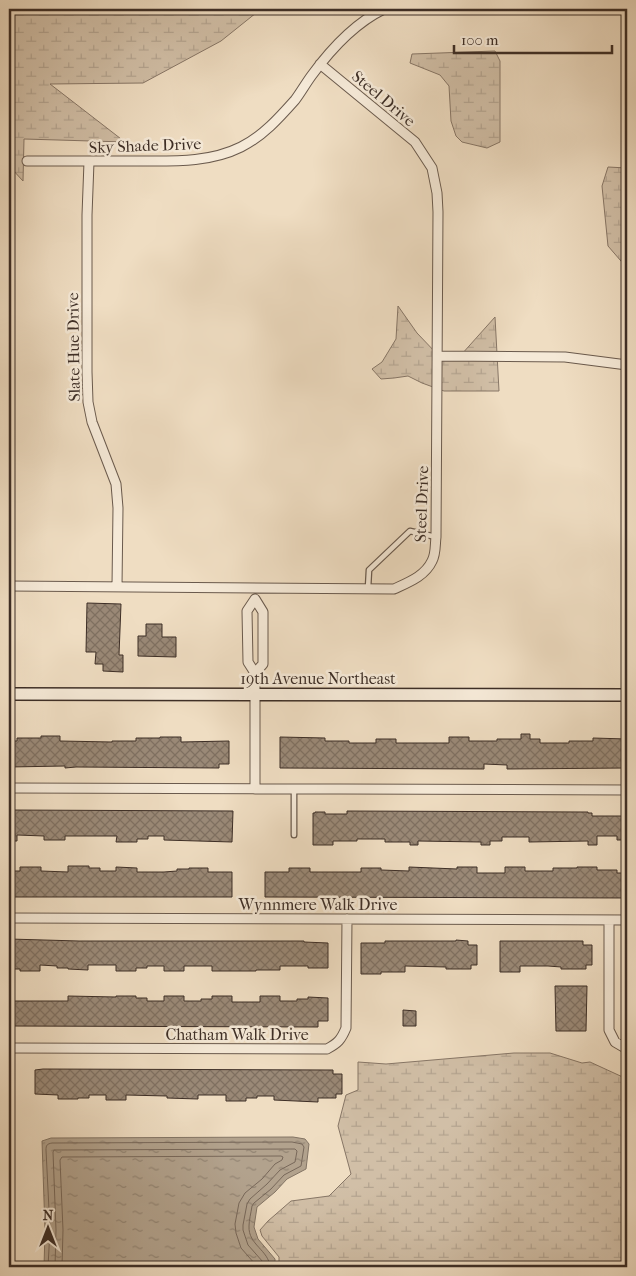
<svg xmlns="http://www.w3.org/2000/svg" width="636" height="1276" font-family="'IM FELL French Canon',serif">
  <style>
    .wetland { fill: url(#wetland-marsh); stroke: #877666 }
    .water { fill: url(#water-ripples); stroke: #837464 }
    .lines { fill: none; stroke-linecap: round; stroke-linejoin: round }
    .shore { stroke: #78685a; stroke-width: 1 }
    .building { fill: url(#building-cross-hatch); stroke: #3d2e26 }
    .lane-casing { stroke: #6a5a4d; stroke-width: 7 }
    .street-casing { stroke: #6a5a4d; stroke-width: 11 }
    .secondary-casing { stroke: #3d2e26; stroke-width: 14 }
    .lane { stroke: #f5e9d7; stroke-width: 4.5 }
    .street { stroke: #f5e9d7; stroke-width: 9 }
    .secondary { stroke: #f5e9d7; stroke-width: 11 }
    .labels { text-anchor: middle; stroke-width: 5; stroke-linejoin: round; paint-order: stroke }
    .street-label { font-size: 16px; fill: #3d2e26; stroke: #f5e9d7 }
  </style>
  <defs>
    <pattern id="wetland-marsh" width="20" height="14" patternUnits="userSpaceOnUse" patternTransform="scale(1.25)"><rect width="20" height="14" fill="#d1bfa7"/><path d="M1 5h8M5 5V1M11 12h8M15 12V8" fill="none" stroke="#b4a490"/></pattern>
    <pattern id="water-ripples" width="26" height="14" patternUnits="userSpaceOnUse" patternTransform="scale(1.25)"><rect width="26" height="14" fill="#b2a28d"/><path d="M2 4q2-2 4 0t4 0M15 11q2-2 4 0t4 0" fill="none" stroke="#928473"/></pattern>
    <pattern id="building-cross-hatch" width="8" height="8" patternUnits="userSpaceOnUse" patternTransform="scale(1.25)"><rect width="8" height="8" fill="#9a8977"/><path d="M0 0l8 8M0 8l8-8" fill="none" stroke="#7f7061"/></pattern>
  </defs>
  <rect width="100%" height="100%" fill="#efddc2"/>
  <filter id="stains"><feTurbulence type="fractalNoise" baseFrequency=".004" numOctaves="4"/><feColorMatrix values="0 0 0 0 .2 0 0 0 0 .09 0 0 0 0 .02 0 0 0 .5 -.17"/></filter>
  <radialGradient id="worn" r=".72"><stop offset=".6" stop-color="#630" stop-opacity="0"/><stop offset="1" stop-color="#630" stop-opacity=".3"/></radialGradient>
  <path class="wetland" d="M9,9h252l-40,32 -78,42 -93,1 75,58 -101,-3 -1,42 -12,-13 -2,-1z
    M495,51l5,10v81l-13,6 -25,-6 -6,-6 -5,-15 -2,-35 -9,-11 -30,-12 2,-9z
    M608,167l19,1v100l-19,-22 -6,-60z
    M398,306l19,27 21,22h23l34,-38 4,74h-55l-22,-8 -14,-7 -14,2 -13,1 -9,-10 10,-7 14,-23z
    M514,1053h36l32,10 8,-1 37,17v188h-348v-10l-17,-21 -2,-6 8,-9 23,-20 38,-5 22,-22 -13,-48 8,-31 12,-5v-28l28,2z"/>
  <path class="water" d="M293,1137l12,2 4,5 -3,25 -19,10 -12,13 -18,15 -3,20 4,12 17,20v8h-231l1,-37 -3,-89 9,-3z"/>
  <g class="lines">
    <path class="shore" d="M48,1267l2,-37 -4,-80c0,-5 1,-6 6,-7l240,-1 10,2 2,3 -3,19 -17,9 -13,14 -17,14 -2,3c-1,7 -3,14 -3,20 -1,19 20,24 21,41
      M55,1267l1,-37 -3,-78 1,-2 241,-1 2,2 -2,11 -15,8 -13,14 -17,15 -3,5 -4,21v5l5,15 15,17v5
      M62,1267l1,-37 -3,-70 2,-3 219,-1 2,1 -1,3 -7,4 -13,15 -17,14 -6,10 -4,21 1,9 5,15 14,16 1,3"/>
  </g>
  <path class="building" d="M87,603l34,1 -2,51h4v17l-20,-1v-7h-8l1,-12h-10z
    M146,624h16v13h14v20l-38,-1v-20h8z
    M521,734h9v5h10v4h29v-2h24v-3l34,1v29l-120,1v-4l-23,-1v5l-204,-1v-31l45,1v3h24v2h27v-4h20v4h53v-6h20v4h28v-2h24z
    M41,736h19v5l52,1v-1h24v-3h24v-1h21v5l48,-1v23h-10v4l-143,-1 -11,1v-2l-56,1v-26h8v-3h24z
    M10,810l223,1 -1,31 -68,-2v-4h-16v3h-11v3h-21l1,-6h-52v4h-21v-4l-27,-1v6h-8v-30z
    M347,811l241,1v1h4v3h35v24h-10v-4h-20v9h-9v-4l-59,1v-5h-27v4h-12v4h-9v-3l-63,-1v4h-8v-3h-25v-3h-28v2h-24v4h-20v-32h2v-1h10v2h22z
    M68,866h21v2h11v3h16v-4l21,1v4h27l13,-1v-2h12v-1h19v4h24v25h-223v-26h11v-4h21v4l27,1z
    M409,867l48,2v-2h20v6h28v-6h20v4h28v-3h24v-1h20v3h20v3h10v25l-362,-1v-25h24v-4h21v4h51v-4h20v2l28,1z
    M9,939l70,2h225v1l24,1v25h-20v-2h-28v4h-24v1h-44v-5h-28v5h-20v-5h-17v2h-11v3h-20v-6h-28v5l-20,-1v-1h-11v-2l-17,-1v6h-20v-2h-11z
    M456,940l12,1v4h9v20h-6v4h-25v-2l-41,-1v6h-24v2h-20v-31h24v-2h71z
    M500,941h83v4h9v20h-6v4h-25v-2l-13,-1h-28v6h-20z
    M555,986h32l-1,45h-30z
    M68,996l48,1v-1h20v2h11v3h17v-5h20v5h17v-2h11v-3h20v6h28v-6h20v5h17v-2h11v-2l20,1v23h-10v6l-309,-1v-25h59z
    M403,1010l13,1v15h-13z
    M43,1069l290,1v4h9v20h-6v4h-18v4l-44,-2v-4h-17v2h-11v3h-20v-6h-28v4l-31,-1v-2l-41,-1v5h-20v-5h-17v3h-11v1h-20v-4l-23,-1v-24z"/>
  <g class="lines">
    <g class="lane-casing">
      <path id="lane" d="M368,588l1,-18 41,-39 26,6
        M294,789v46"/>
    </g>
    <g class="street-casing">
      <path id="street" d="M27,161c37,0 74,0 110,0 35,0 72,2 104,-14 22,-11 38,-29 54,-47 6,-8 11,-17 17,-25 19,-26 43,-52 72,-66
        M89,162l-2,53v157l1,30 4,20 24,62 2,24 -1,78
        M438,356l127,1 62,8
        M9,586l385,3c15,-7 31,-13 38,-28 4,-7 3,-17 4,-24l2,-325 -1,-19 -5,-25 -17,-26 -95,-78
        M255,673l8,-9v-52l-8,-13 -8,12 1,51 7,11v116
        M9,788l618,2
        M9,918l618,2
        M609,920v110l6,12 12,7
        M9,1048l318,1c11,-6 14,-9 19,-21l1,-109"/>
    </g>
    <g class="secondary-casing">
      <path id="secondary" d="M9,694l618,1"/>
    </g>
    <use href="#lane" class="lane"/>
    <use href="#street" class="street"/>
    <use href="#secondary" class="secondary"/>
  </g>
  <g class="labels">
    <g class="street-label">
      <text transform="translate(384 98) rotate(40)" y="6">Steel Drive</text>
      <text transform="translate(145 145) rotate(-2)" y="6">Sky Shade Drive</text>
      <text transform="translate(73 347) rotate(-91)" y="6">Slate Hue Drive</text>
      <text transform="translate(421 504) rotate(-88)" y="6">Steel Drive</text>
      <text x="318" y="684">19th Avenue Northeast</text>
      <text x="318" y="910">Wynnmere Walk Drive</text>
      <text x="237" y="1040">Chatham Walk Drive</text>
    </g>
  </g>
  <rect width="636" height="1276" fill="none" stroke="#efddc2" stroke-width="30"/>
  <rect x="10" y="10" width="616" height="1256" fill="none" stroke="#3d2e26" stroke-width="2.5"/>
  <rect x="15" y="15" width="606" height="1246" fill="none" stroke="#3d2e26"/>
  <g transform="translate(48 1228)" stroke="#f5e9d7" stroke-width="4" paint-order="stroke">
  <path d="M0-4L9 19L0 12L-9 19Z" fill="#3d2e26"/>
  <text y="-8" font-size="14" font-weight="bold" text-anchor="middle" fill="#3d2e26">N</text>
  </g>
  <path d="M454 45v8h158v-8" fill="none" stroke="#3d2e26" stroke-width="2.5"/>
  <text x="461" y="45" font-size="15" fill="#3d2e26" stroke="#f5e9d7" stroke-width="4" paint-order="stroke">100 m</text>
  <rect width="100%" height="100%" filter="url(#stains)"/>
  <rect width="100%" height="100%" fill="url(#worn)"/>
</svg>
